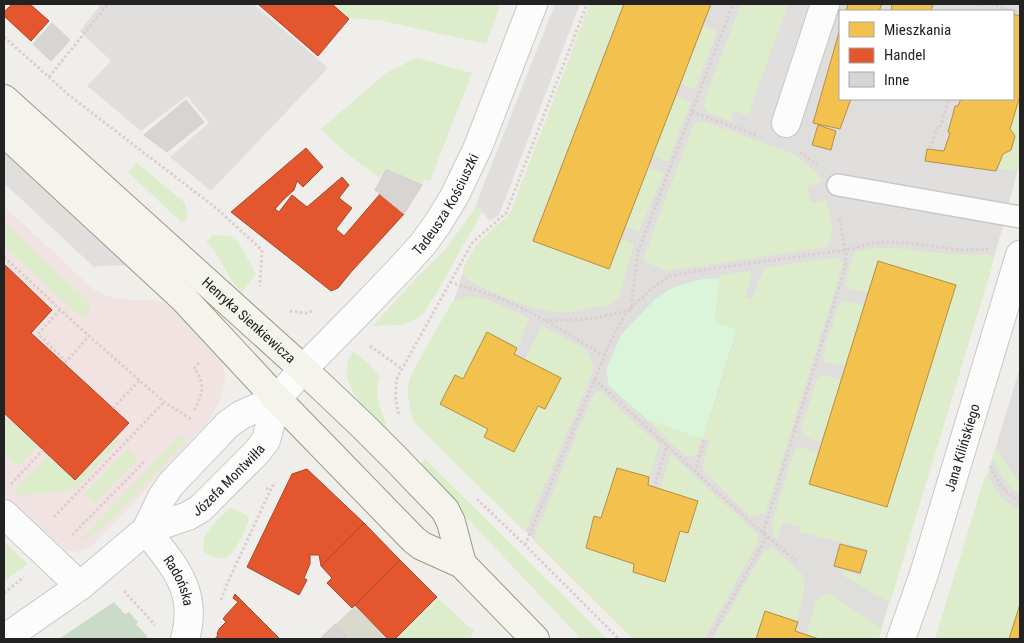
<svg xmlns="http://www.w3.org/2000/svg" width="1024" height="643" font-family="'Roboto Condensed',sans-serif">
  <style>
    .residential { fill: #dfdedc; fill-rule: evenodd }
    .commercial { fill: #f1e3e1 }
    .construction { fill: #d9d9cd }
    .grass { fill: #ddeccb }
    .cemetery { fill: #cadbca }
    .park { fill: #daf5da }
    .parking { fill: #e0dfde }
    .homes { fill: #f2c14e; stroke: #b49141 }
    .shops { fill: #e4572e; stroke: #aa472a }
    .building { fill: #d7d4d2; stroke: #d3d0cc }
    .lines { fill: none; stroke-linecap: round; stroke-linejoin: round }
    .service-casing { stroke: #c9c8c7; stroke-width: 24 }
    .minor-casing { stroke: #c9c8c7; stroke-width: 30 }
    .tertiary-casing { stroke: #c9c8c7; stroke-width: 30 }
    .secondary-casing { stroke: #999a82; stroke-width: 30 }
    .path { stroke: #dccecd; stroke-width: 3; stroke-dasharray: 2.5 2.5; stroke-linecap: butt }
    .service { stroke: #fdfcfc; stroke-width: 21 }
    .minor { stroke: #fdfcfc; stroke-width: 28 }
    .tertiary { stroke: #fdfcfc; stroke-width: 28 }
    .secondary { stroke: #f4f4ed; stroke-width: 28 }
    .labels { text-anchor: middle; stroke-width: 5; stroke-linejoin: round; paint-order: stroke }
    .street-label { font-size: 14px; fill: #222; stroke: #fff }
  </style>
  <rect width="100%" height="100%" fill="#f0eeeb"/>
  <path class="residential" d="M590,4h430v158l-31,114 -111,363h-243l-220,-217 49,-153 47,-57zM840,11h173v88h-173z
    M1020,367v272h-83l59,-192z"/>
  <path class="commercial" d="M4,206l90,84 15,7 22,3h23l14,4 14,6 33,32 8,19 2,18 -6,24 -12,20 -98,106 -19,18 -15,5 -10,-2 -61,-55z"/>
  <path class="construction" d="M355,606l33,33h-68z"/>
  <path class="grass" d="M333,4h166v5l-13,35 -107,-24 -30,-2z
    M590,4h33l-91,237 77,28 12,-30 13,5 -15,53c-7,9 -17,9 -28,11 -8,2 -17,4 -26,4 -33,0 -69,-18 -98,-32l-4,-5v-6l12,-23 36,-34z
    M741,4h47l-40,112 -14,-5 -3,10 -24,-9 -4,-8z
    M703,25l14,6 -22,59 -14,-6z
    M416,58l56,15 -42,108 -5,-2 -3,6 -36,-17 -7,10 -34,-26 -24,-23 65,-56z
    M676,96l15,6 -23,60 -15,-7z
    M1020,98v63l-3,9 -20,-1 6,-15 9,-4 4,-14 -5,-7z
    M703,121l91,33 23,19 6,9 -16,4 4,17 15,-3c4,17 10,31 1,47l-160,24 -22,-9 -1,-6 50,-132z
    M137,163l48,40 3,14 -6,6 -54,-51z
    M648,167l16,6 -25,59 -13,-6z
    M476,204l6,8 -44,79 -15,23 -11,7 -13,4 -26,1 44,-49 28,-27 26,-36z
    M4,222l84,79 3,8 -8,10 -79,-72z
    M213,235l17,1 9,7 17,31 -14,18 -7,-7 -21,-35 -8,-8z
    M877,248h17l56,6 45,1 -105,348 -48,-28 2,-4 17,5 7,-27 -68,-17v-5l-17,-5 -5,16 -5,-1 -1,-14 23,-74 5,-2 18,6 -9,31 77,23 70,-222 -78,-24 -10,32 -20,-5 -3,-4 8,-29 1,-2 3,-2z
    M837,257l6,7 -77,248 -16,5 -48,-48 7,-28 -5,-3 34,-109 -23,-7 4,-47 31,-4 2,3 -7,23 7,2 10,-26 5,-6z
    M469,296l17,3 43,19 -11,29 -31,-16 -24,48 -8,-4 -15,29 47,25 -3,9 30,14 24,-46 8,3 15,-31 -36,-19 17,-33 43,23 5,7 3,8v5l-4,12 -64,151 -111,-110c-4,-12 -8,-28 -5,-40 1,-4 3,-8 4,-11l39,-69z
    M845,301l19,5 -19,60 -20,-4 -3,-5 17,-53z
    M353,351l16,13 11,13c-7,15 2,36 7,50l-2,4c-19,-21 -52,-50 -32,-80z
    M822,375l19,5 -20,62 -15,-5 -5,-8 16,-51z
    M600,391l59,54 -9,32 -33,-10 -17,51 -6,-2 -8,32 48,16 -2,8 33,10 15,-51 9,2 9,-32 -38,-12 11,-35 87,81 -1,9 -53,95h-71l-100,-99 61,-147z
    M4,413l34,32 -20,22 -14,-14z
    M647,419l54,19 -4,17 -12,1z
    M180,436l8,3 -84,87 -13,10 -13,6z
    M115,438l4,4 -44,47 -56,7 -5,-5 34,-36 27,25z
    M995,448l23,32h2v14c-15,-9 -20,-22 -28,-37z
    M127,449l11,10 -43,45 -11,-10z
    M425,459l182,180h-26l-163,-173z
    M986,473c9,16 15,29 34,37v94l-11,35h-74z
    M231,508l14,6 4,4c-2,10 -13,34 -22,39 -6,4 -18,-2 -23,-5 -1,-5 -1,-9 0,-13 2,-8 18,-23 24,-30z
    M4,542l24,22 -24,17z
    M774,548l28,26c6,14 -2,33 -5,47l-32,-10 -10,28h-42l51,-88z
    M828,593l54,35 -3,11h-58l-15,-5 10,-33 6,-6z
    M438,598l30,28 6,4 -4,9h-74z"/>
  <path class="cemetery" d="M114,602l11,12 4,-2 9,10 -2,2 11,12v3h-88z"/>
  <path class="park" d="M719,278l-4,44 22,7 -34,110 -57,-20 -37,-33 -2,-10v-8l14,-33 34,-36 15,-10 14,-5 19,-5z"/>
  <path class="parking" d="M101,4h152l75,64 -117,123 -41,-34 39,-34 -22,-27 -46,35 -54,-45 24,-25 -31,-30z
    M555,4h25l-81,211 -9,6 -14,-17z
    M789,4h21l-41,128 -24,-8z
    M4,148l126,117 -32,1 -3,2 -91,-85z
    M837,158l148,21 -3,18 1,3 21,23 -3,11 -25,-3h-6l-4,2 -10,9 -104,-13 -17,-45z"/>
  <path class="homes" d="M624,4h87l-102,265 -76,-28z
    M848,4h34l-3,7h-33z
    M892,4h41l-2,7h-40z
    M1013,14l7,2v80l-10,33 5,7 -4,14 -8,4 -7,17 -71,-10 2,-12 17,2 6,-18 -2,-1 5,-18 2,-8h3l3,-7h52z
    M840,29v70h11l-11,30 -27,-6z
    M818,125l18,6 -5,19 -19,-5z
    M878,261l78,24 -69,222 -78,-23z
    M487,332l30,16 -3,6 47,24 -16,31 -7,-3 -24,46 -30,-15 4,-8 -48,-25 15,-29 8,4z
    M617,468l32,9 -1,8 50,16 -10,32 -8,-2 -15,51 -32,-10 1,-8 -48,-16 8,-32 7,2z
    M840,544l27,7 -7,22 -26,-7z
    M1020,604v35h-11z
    M765,611l33,11 -3,9 24,8h-63z"/>
  <path class="shops" d="M12,4h18l19,17 -18,20 -27,-25v-4z
    M258,4h74l17,15 -31,37z
    M306,148l17,19 -20,20 -6,-6 -3,9 -10,9 -9,10 4,3 13,-17 15,12 35,-30 7,8 -10,13 13,10 -16,21 8,7 36,-42 24,20 -52,57 -14,17 -7,3 -100,-79z
    M4,264l48,46 -21,23 98,90 -54,57 -71,-67z
    M307,469l57,54 -43,43 -2,-11h-9v9l-6,14 3,2 -8,15 -52,-28 45,-93z
    M364,523l36,37 -48,48 -25,-25 5,-5 -11,-12z
    M400,560l37,37 -42,42h-7l-33,-34z
    M235,594l45,45h-65l3,-4 -1,-1 2,-5 7,-7 -3,-3 3,-4 12,-13 -5,-4z"/>
  <path class="building" d="M52,23l18,17 -19,21 -18,-17z
    M186,100l18,22 -37,30 -23,-17z
    M386,169l36,16 -18,29 -29,-24z
    M335,624l11,12 -4,3h-22z"/>
  <g class="lines">
    <g class="service-casing">
      <path id="service" d="M838,185l182,32"/>
    </g>
    <g class="minor-casing">
      <g id="minor">
        <path d="M786,123l39,-119"/>
        <path id="s1" d="M303,369l59,-60 42,-44 19,-21 15,-21 16,-26 24,-50 55,-143"/>
        <path d="M4,514l76,72"/>
        <path id="s2" d="M901,639l23,-65 96,-319"/>
      </g>
    </g>
    <g class="tertiary-casing">
      <g id="tertiary">
        <path d="M146,530l16,-33 9,-13 42,-44 14,-15 14,-10 36,-16"/>
        <path id="s3" d="M146,530c27,35 53,61 39,109"/>
        <path id="s4" d="M4,639l76,-53 66,-56 42,-14 12,-7 57,-57 9,-12 11,-41 26,-30"/>
      </g>
    </g>
    <g class="secondary-casing">
      <g id="secondary">
        <path id="s5" d="M4,99l299,270 61,58 32,32 49,51 6,12 11,42"/>
        <path d="M4,132l180,167 93,100 137,141 8,6 40,18 73,75"/>
      </g>
    </g>
    <path class="path" d="M991,4l29,9
      M976,11l3,-7
      M4,37l66,59 146,112 46,42 -2,36
      M49,77l59,-73
      M692,112l65,23
      M930,148l7,-20h3l9,-29
      M800,152l17,13
      M4,257l75,70 85,75 27,17
      M450,282c14,5 28,8 41,13 40,15 77,38 112,61
      M60,310l-22,24 28,27
      M290,311l17,2 6,-2
      M545,320c32,1 55,-1 86,-11l7,-57 95,-248
      M370,346l32,23
      M65,363l24,-27
      M594,379l153,140 49,42
      M113,408l27,-28
      M194,410c9,-14 12,-28 0,-41l5,-6
      M399,414c-4,-12 -4,-24 -2,-36l75,-135 34,-30 81,-209
      M990,466c9,18 13,25 30,36
      M695,472l9,-31
      M11,484l32,-34
      M655,484l12,-39
      M266,488l4,3 5,-9
      M477,499l48,46 94,94
      M54,517l110,-115
      M763,533l82,-265 1,-14 -7,-38
      M72,535l74,-75
      M525,545l87,-207 13,-23 9,-10 21,-19 15,-10 26,-5 150,-21 28,-7 15,-1 19,1 54,7 26,-1
      M124,591l31,34
      M4,593l20,-16
      M221,600l6,-16 43,-93
      M709,639l58,-102"/>
    <use href="#service" class="service"/>
    <use href="#minor" class="minor"/>
    <use href="#tertiary" class="tertiary"/>
    <use href="#secondary" class="secondary"/>
  </g>
  <g class="labels">
    <g class="street-label">
      <text dy="5" stroke="none"><textPath href="#s1" startOffset="219">Tadeusza Kościuszki</textPath></text>
      <text dy="5" stroke="none"><textPath href="#s5" startOffset="330">Henryka Sienkiewicza</textPath></text>
      <text dy="5" stroke="none"><textPath href="#s2" startOffset="201">Jana Kilińskiego</textPath></text>
      <text dy="5" stroke="none"><textPath href="#s4" startOffset="278">Józefa Montwiłła</textPath></text>
      <text dy="5" stroke="none"><textPath href="#s3" startOffset="61">Radońska</textPath></text>
    </g>
  </g>
  <rect width="1024" height="643" fill="none" stroke="#222222" stroke-width="10"/>
  <rect x="839" y="10" width="175" height="90" fill="#ffffff" stroke="#a7a7a7"/>
  <rect x="849" y="22" width="25" height="15" fill="#f2c14e" stroke="#a7a7a7"/>
  <text x="884" y="35" font-size="15" fill="#222222">Mieszkania</text>
  <rect x="849" y="48" width="25" height="15" fill="#e4572e" stroke="#a7a7a7"/>
  <text x="884" y="60" font-size="15" fill="#222222">Handel</text>
  <rect x="849" y="72" width="25" height="15" fill="#d7d4d2" stroke="#a7a7a7"/>
  <text x="884" y="85" font-size="15" fill="#222222">Inne</text>
</svg>
